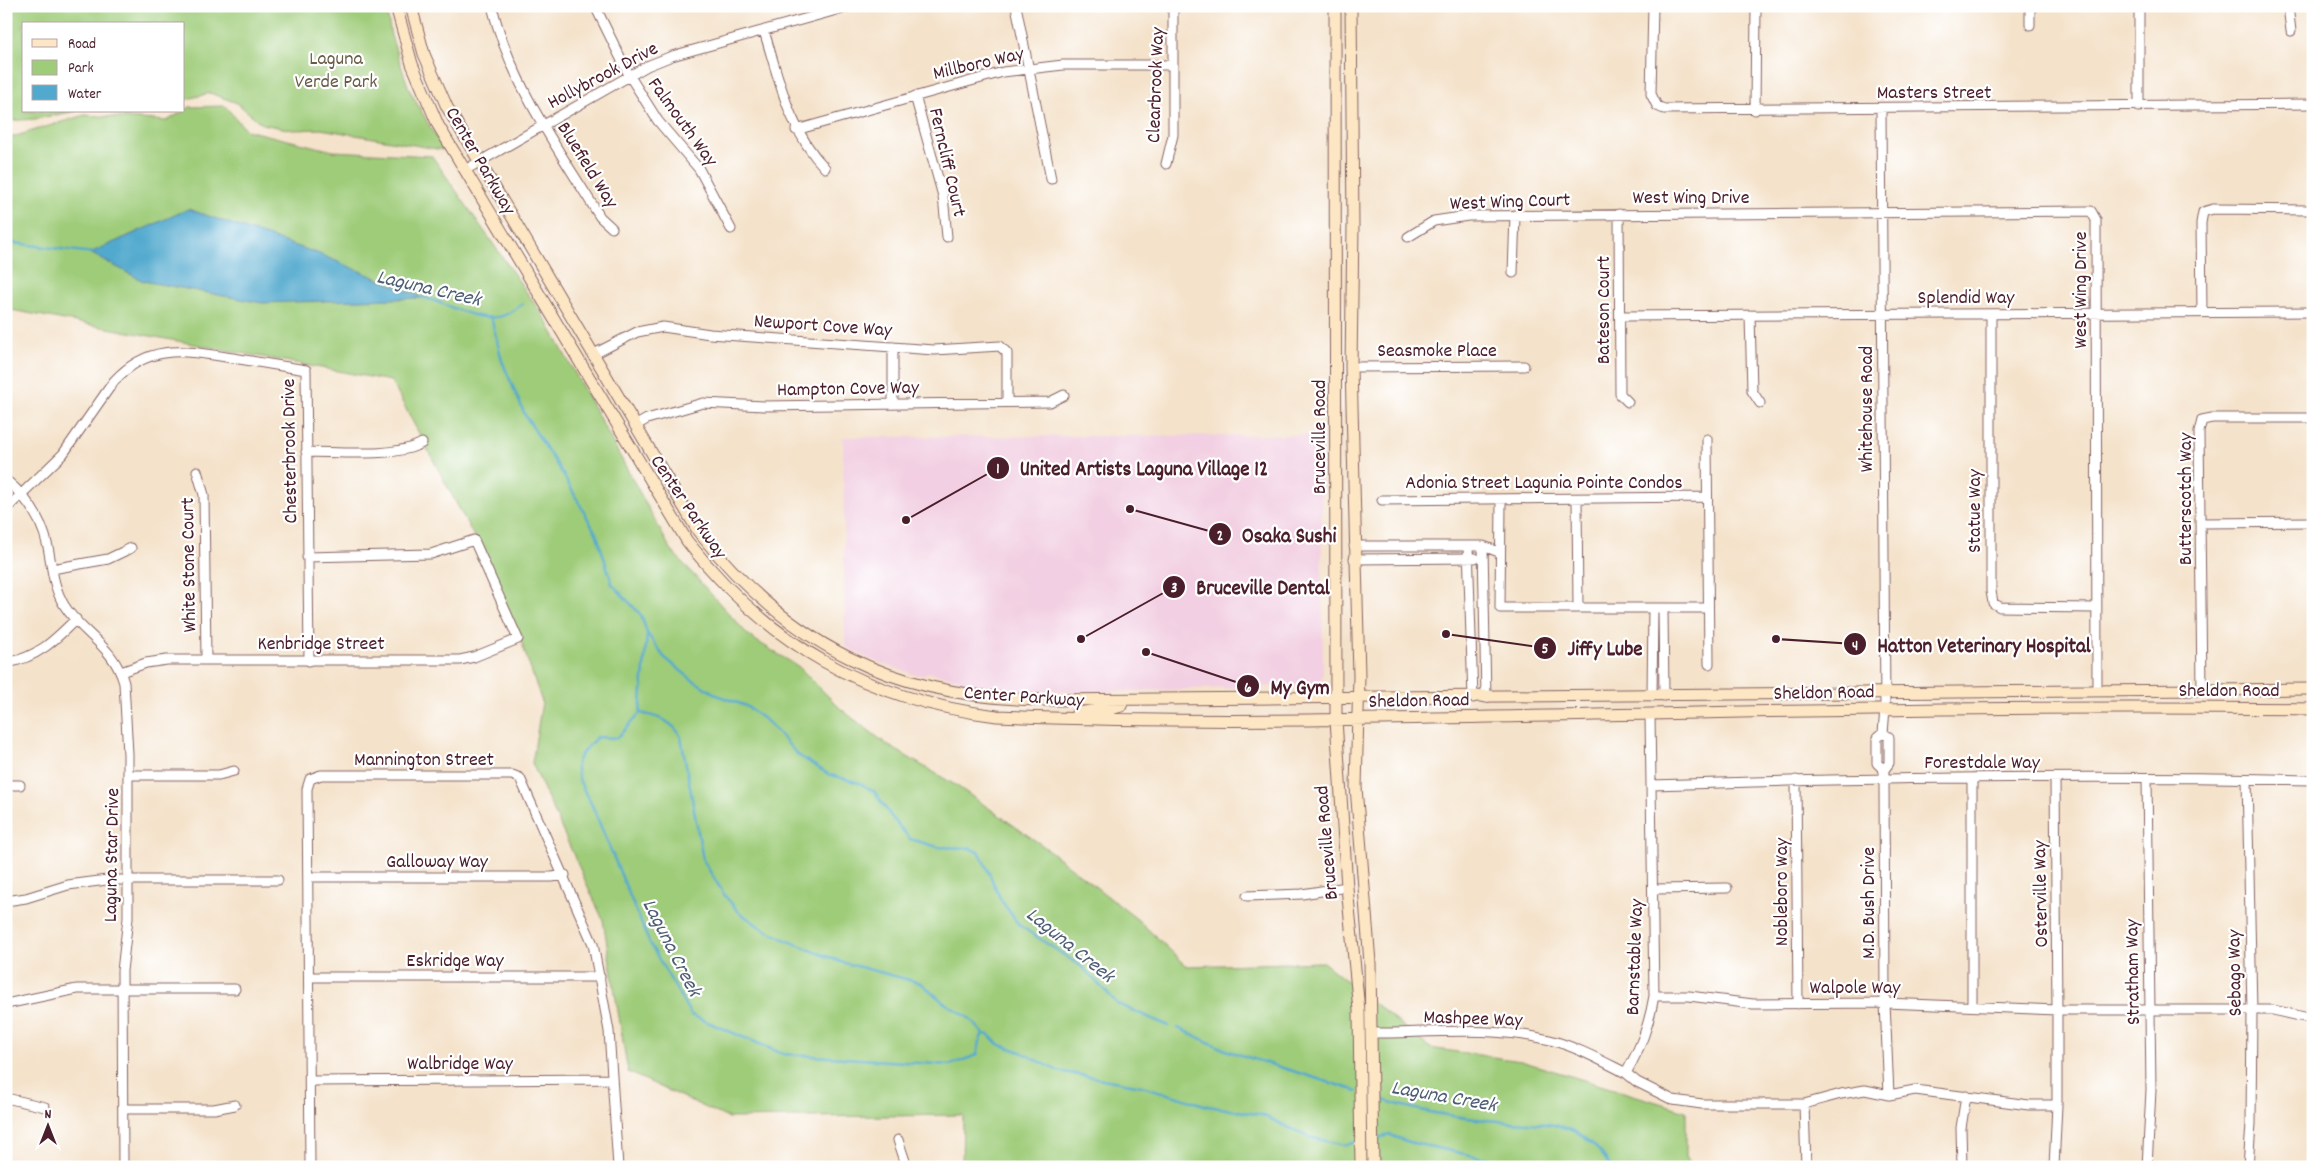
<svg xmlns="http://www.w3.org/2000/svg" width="2319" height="1173" font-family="Dekko,sans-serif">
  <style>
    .built { fill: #f2cfe2 }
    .green { fill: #9fcc79; stroke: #747652 }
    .water { fill: #51a9ce; stroke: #4e647c }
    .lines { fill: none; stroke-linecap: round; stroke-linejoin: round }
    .stream { stroke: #51a9ce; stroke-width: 2.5 }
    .minor-casing { stroke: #866363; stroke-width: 11 }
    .secondary-casing { stroke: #866363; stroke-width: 13 }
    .minor { stroke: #fff; stroke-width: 9 }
    .secondary { stroke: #fce6c4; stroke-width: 11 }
    .labels { text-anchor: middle; stroke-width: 4.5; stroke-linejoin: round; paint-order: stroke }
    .park-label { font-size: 20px; fill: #685c46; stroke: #fff }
    .street-label { font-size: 20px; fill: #4a1f2b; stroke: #fff }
    .water-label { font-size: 21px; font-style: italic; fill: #4d5d74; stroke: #fff }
    .leader { fill: none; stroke: #4a1f2b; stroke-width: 2 }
    .callout-dot { fill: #4a1f2b; stroke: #fff; stroke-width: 2 }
    .mark-label { font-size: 15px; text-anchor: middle; font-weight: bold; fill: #fff }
    .callout-label { font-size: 21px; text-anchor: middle; font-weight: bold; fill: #4a1f2b; stroke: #fff; stroke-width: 4.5; stroke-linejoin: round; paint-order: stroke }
  </style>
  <rect width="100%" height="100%" fill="#fff"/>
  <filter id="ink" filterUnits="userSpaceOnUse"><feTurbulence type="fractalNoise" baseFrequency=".02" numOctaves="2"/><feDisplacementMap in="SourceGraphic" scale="10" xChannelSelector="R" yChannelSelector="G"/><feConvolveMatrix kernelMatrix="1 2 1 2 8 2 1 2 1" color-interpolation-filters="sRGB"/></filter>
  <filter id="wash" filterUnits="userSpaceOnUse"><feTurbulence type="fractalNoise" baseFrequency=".0096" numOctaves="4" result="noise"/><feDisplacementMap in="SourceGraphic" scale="20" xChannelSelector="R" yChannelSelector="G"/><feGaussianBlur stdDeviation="1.12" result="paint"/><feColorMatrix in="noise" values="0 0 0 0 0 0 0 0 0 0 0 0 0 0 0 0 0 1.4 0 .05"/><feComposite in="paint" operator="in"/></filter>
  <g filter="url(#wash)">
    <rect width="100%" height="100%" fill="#f4e2ca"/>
    <path class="built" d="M1324,435l-3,43 2,198 -9,9 -187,6 -106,1 -47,-4 -11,-4 -4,-5 -31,-7 -5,3 -10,-1 -44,-15 -24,-13 -2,-209z"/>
    <path class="green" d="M6,6h380l5,30 18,53 34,61 -122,-21 -28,1 -31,-6 -25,-21 -27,-10 -26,7v-76h-160v87h52l-41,8 -29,2z
      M225,106l21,24 87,21 99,5 114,164 125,230 79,87 49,30 43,43 47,36 68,40 89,62 92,72 49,46 136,-4 107,86 91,13 165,50v46l5,10h-729l1,-52 -235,3 -100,-46 -25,-152 -71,-157 10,-61 -21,-61 -44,-99 -86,-161 -385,-72v-170l79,-24 82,6 23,-14z"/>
    <path class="water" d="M188,209l129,44 107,45 -162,5 -119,-22 -53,-28z"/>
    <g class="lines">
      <path class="stream" d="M6,242l87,11
        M421,297c26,5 53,26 81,19 7,-2 14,-8 21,-12
        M491,317l11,44 23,54 39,61 33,59 15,49 29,31 6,18 17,24 27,22 26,16 29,11 22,16 30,33 30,19 31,9 15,8 16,24 20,24 28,8 31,1 11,5 21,47 18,25 63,42 36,37 51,22
        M647,634l-7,79c18,4 32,7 41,24l22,123 22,36 14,16 21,15 26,13 55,22 80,21 22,19 26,16 15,16
        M640,713l-23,25 -20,-1c-6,6 -14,13 -18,21 -8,13 7,36 13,47l57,137 42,73 92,39 167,11 27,-10 4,-18 3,-3 5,1 9,9 23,8 37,19 84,15 66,20 54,9 47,22 35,8 13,-3
        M1178,1028l50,23 129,40
        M1374,1097c40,14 82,21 124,24 24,3 48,0 71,8 18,7 32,22 42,38
        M1377,1138l13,-3 19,7 117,25"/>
    </g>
  </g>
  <g filter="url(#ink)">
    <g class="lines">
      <g class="minor-casing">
        <path id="minor" d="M492,6c18,77 67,144 108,211l12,11
          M595,6l34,69 29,46 41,48 32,60
          M1016,6l35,173
          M1653,6l-2,88 6,12 7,3 649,-5
          M2030,6v19
          M2288,6l3,25
          M764,31c15,48 25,100 61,137
          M915,96l28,100 4,41
          M2139,107v-101
          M1881,109l4,600 -2,24
          M1755,110l1,-104
          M796,130l207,-58 60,-7h110
          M1166,164l7,-29v-129
          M465,170l182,-104 25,-10 179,-50
          M1619,214l1,180 8,8
          M1408,237l26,-16 34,-5 623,-5 5,9 1,471
          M1513,273l2,-58
          M2202,312l-1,-89 2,-11 10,-3 100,1
          M1991,314v277l2,12 7,4 97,1
          M1750,315l2,76 8,12
          M1620,316l693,-4
          M893,347v57
          M592,355l45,-23 26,-5 47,7 224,16 66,-4 7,7v49
          M1351,367l173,-1
          M635,426l12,-7 56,-16 61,3 286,-4 14,-7
          M1707,439l2,225
          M306,452c32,0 90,6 116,-9
          M197,471l7,24 2,164
          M6,480c22,18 36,39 42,67 4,20 5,40 16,58 19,31 49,39 60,78l4,71v164l-6,53 1,196
          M1577,499l1,108
          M1382,500l325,-3
          M1501,500l-1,108h208
          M6,509l57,-55 51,-73c36,-39 72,-30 119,-23 24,4 48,8 73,12l3,291
          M2200,523l113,-1
          M1354,546h129l16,6
          M1468,546l5,152
          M1483,546l3,152
          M1354,559l121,-1
          M52,569l56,-10 23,-11
          M1663,608l1,88
          M6,663c31,-5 49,-23 70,-44
          M121,672l25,-9 21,-3h293l14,-3 44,-18 -44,-99 -43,14 -124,3
          M2202,689l-3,-257 3,-12 10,-2h101
          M1652,696l1,-88
          M1650,714l4,282c-5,29 -13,51 -28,77l11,9 36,18 29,4h102l37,-10 24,-4 24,5 26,-5 114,15h28v-95h216l40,9
          M1884,770l5,-7v-26l-6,-4 -6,5v25l7,7v8l1,225 4,92
          M128,775h91l15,-4
          M1972,778v227
          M2247,779l5,231 -1,114 -3,43
          M1796,780l2,224
          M6,785h14
          M1652,785c220,-7 441,-11 661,-5
          M309,877h243l13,-2
          M1653,889l74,-1
          M1247,896l55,-2 45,-7
          M6,901l20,-3 42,-13 39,-5h171
          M310,977h290
          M1654,996h35l64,8 132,-1 172,7 -2,-232
          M6,1004l71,-15h158
          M1372,1033c58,0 120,-7 178,7 27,7 52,21 76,33
          M310,1081l302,-2
          M6,1098l39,9
          M1804,1104l2,63
          M123,1109h91l21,-4
          M898,1140l9,27
          M310,1167l-3,-378 3,-10 11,-4h191l8,3 73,166 16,87 9,136
          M1962,1167l-1,-39 5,-32
          M2054,1167l3,-62
          M2147,1167l4,-77 -4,-312"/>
      </g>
      <g class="secondary-casing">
        <path id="secondary" d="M396,6l16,58 26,61 249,416c81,103 179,159 310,175 217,9 436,2 654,-2 221,-5 441,-8 662,-5
          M411,6l13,48 23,53 251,424c91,115 198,167 344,169l1271,-11
          M1335,6l1,714 11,167 12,123 2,157
          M1351,6l2,220 -2,141 8,309 -3,111 14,176 3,204
          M1077,713c15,-3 31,-2 44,-7l2,-6"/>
      </g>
      <use href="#minor" class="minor"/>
      <use href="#secondary" class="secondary"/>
    </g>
  </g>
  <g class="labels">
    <g class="park-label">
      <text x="336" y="64">Laguna<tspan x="336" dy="23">Verde Park</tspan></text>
    </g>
    <g class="street-label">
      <text transform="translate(978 62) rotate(-13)" y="7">Millboro Way</text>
      <text transform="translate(602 74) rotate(-28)" y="7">Hollybrook Drive</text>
      <text transform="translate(1154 85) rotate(-88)" y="7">Clearbrook Way</text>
      <text x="1934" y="98">Masters Street</text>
      <text transform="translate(684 121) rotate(54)" y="7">Falmouth Way</text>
      <text transform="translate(482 160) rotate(60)" y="7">Center Parkway</text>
      <text transform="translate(949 162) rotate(77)" y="7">Ferncliff Court</text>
      <text transform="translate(589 164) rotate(58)" y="7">Bluefield Way</text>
      <text x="1691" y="203">West Wing Drive</text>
      <text transform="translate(1510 200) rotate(-2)" y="7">West Wing Court</text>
      <text transform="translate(2079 290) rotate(-90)" y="7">West Wing Drive</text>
      <text x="1966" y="303">Splendid Way</text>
      <text transform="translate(1602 310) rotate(-90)" y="7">Bateson Court</text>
      <text transform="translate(823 324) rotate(4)" y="7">Newport Cove Way</text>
      <text x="1437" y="356">Seasmoke Place</text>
      <text transform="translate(848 387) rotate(-1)" y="7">Hampton Cove Way</text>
      <text transform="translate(1865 409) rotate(-90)" y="7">Whitehouse Road</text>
      <text transform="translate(1318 437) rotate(-90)" y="7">Bruceville Road</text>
      <text transform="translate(288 451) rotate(-91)" y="7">Chesterbrook Drive</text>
      <text x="1544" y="488">Adonia Street Lagunia Pointe Condos</text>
      <text transform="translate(2184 499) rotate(-90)" y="7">Butterscotch Way</text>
      <text transform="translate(690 506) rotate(56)" y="7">Center Parkway</text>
      <text transform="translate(1973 511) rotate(-90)" y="7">Statue Way</text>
      <text transform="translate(187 565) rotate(-91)" y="7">White Stone Court</text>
      <text x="321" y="649">Kenbridge Street</text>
      <text x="2229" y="696">Sheldon Road</text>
      <text transform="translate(1824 691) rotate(-1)" y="7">Sheldon Road</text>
      <text transform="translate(1024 695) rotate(4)" y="7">Center Parkway</text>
      <text transform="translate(1419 699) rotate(-1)" y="7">Sheldon Road</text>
      <text x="424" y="765">Mannington Street</text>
      <text x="1982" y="768">Forestdale Way</text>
      <text transform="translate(1325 843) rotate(-95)" y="7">Bruceville Road</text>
      <text transform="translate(110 855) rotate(-89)" y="7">Laguna Star Drive</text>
      <text x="437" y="867">Galloway Way</text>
      <text transform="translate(1780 892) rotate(-90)" y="7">Nobleboro Way</text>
      <text transform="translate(2039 894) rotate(-91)" y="7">Osterville Way</text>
      <text transform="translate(1867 903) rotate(-90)" y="7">M.D. Bush Drive</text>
      <text transform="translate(1633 957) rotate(-88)" y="7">Barnstable Way</text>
      <text x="455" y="966">Eskridge Way</text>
      <text transform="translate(2131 972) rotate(-91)" y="7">Stratham Way</text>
      <text transform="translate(2233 973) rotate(-91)" y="7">Sebago Way</text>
      <text x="1855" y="993">Walpole Way</text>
      <text transform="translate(1473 1017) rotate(2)" y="7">Mashpee Way</text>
      <text x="460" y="1069">Walbridge Way</text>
    </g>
    <g class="water-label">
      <text transform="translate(429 287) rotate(13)" y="7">Laguna Creek</text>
      <text transform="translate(1071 944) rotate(39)" y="7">Laguna Creek</text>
      <text transform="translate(673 947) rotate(63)" y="7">Laguna Creek</text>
      <text transform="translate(1444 1095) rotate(10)" y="7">Laguna Creek</text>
    </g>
  </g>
  <path class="leader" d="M906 520L998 468M1130 509L1220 534M1081 639L1174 587M1776 639L1855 644M1446 634L1545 648M1146 652L1248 686"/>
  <g class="callout-dot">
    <circle cx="906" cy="520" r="5"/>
    <circle cx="1130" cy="509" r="5"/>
    <circle cx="1081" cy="639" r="5"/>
    <circle cx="1776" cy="639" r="5"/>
    <circle cx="1446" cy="634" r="5"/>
    <circle cx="1146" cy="652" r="5"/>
    <circle cx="998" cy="468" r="12"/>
    <circle cx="1220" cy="534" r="12"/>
    <circle cx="1174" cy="587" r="12"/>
    <circle cx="1855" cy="644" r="12"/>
    <circle cx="1545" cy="648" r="12"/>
    <circle cx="1248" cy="686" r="12"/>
  </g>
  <g class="mark-label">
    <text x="998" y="473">1</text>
    <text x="1220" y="540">2</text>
    <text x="1174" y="592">3</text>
    <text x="1855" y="650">4</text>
    <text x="1545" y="653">5</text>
    <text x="1248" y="692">6</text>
  </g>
  <g class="callout-label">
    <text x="1144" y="475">United Artists Laguna Village 12</text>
    <text x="1289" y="542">Osaka Sushi</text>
    <text x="1263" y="594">Bruceville Dental</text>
    <text x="1984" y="652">Hatton Veterinary Hospital</text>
    <text x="1605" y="655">Jiffy Lube</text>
    <text x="1300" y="694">My Gym</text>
  </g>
  <rect width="2319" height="1173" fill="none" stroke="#fff" stroke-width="25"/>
  <rect x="22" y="22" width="162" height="90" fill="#ffffff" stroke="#b7a5aa"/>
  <rect x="32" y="39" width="25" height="8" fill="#fce6c4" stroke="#b7a5aa"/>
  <text x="68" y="48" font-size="15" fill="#4a1f2b">Road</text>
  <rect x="32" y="60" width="25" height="15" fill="#9fcc79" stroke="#b7a5aa"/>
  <text x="68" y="72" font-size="15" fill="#4a1f2b">Park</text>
  <rect x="32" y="85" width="25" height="15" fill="#51a9ce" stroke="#b7a5aa"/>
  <text x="68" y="98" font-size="15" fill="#4a1f2b">Water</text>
  <g transform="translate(48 1126)" stroke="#ffffff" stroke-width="4" paint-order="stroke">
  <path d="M0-4L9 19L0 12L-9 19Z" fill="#4a1f2b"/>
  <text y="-8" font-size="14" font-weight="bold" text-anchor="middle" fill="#4a1f2b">N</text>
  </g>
</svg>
